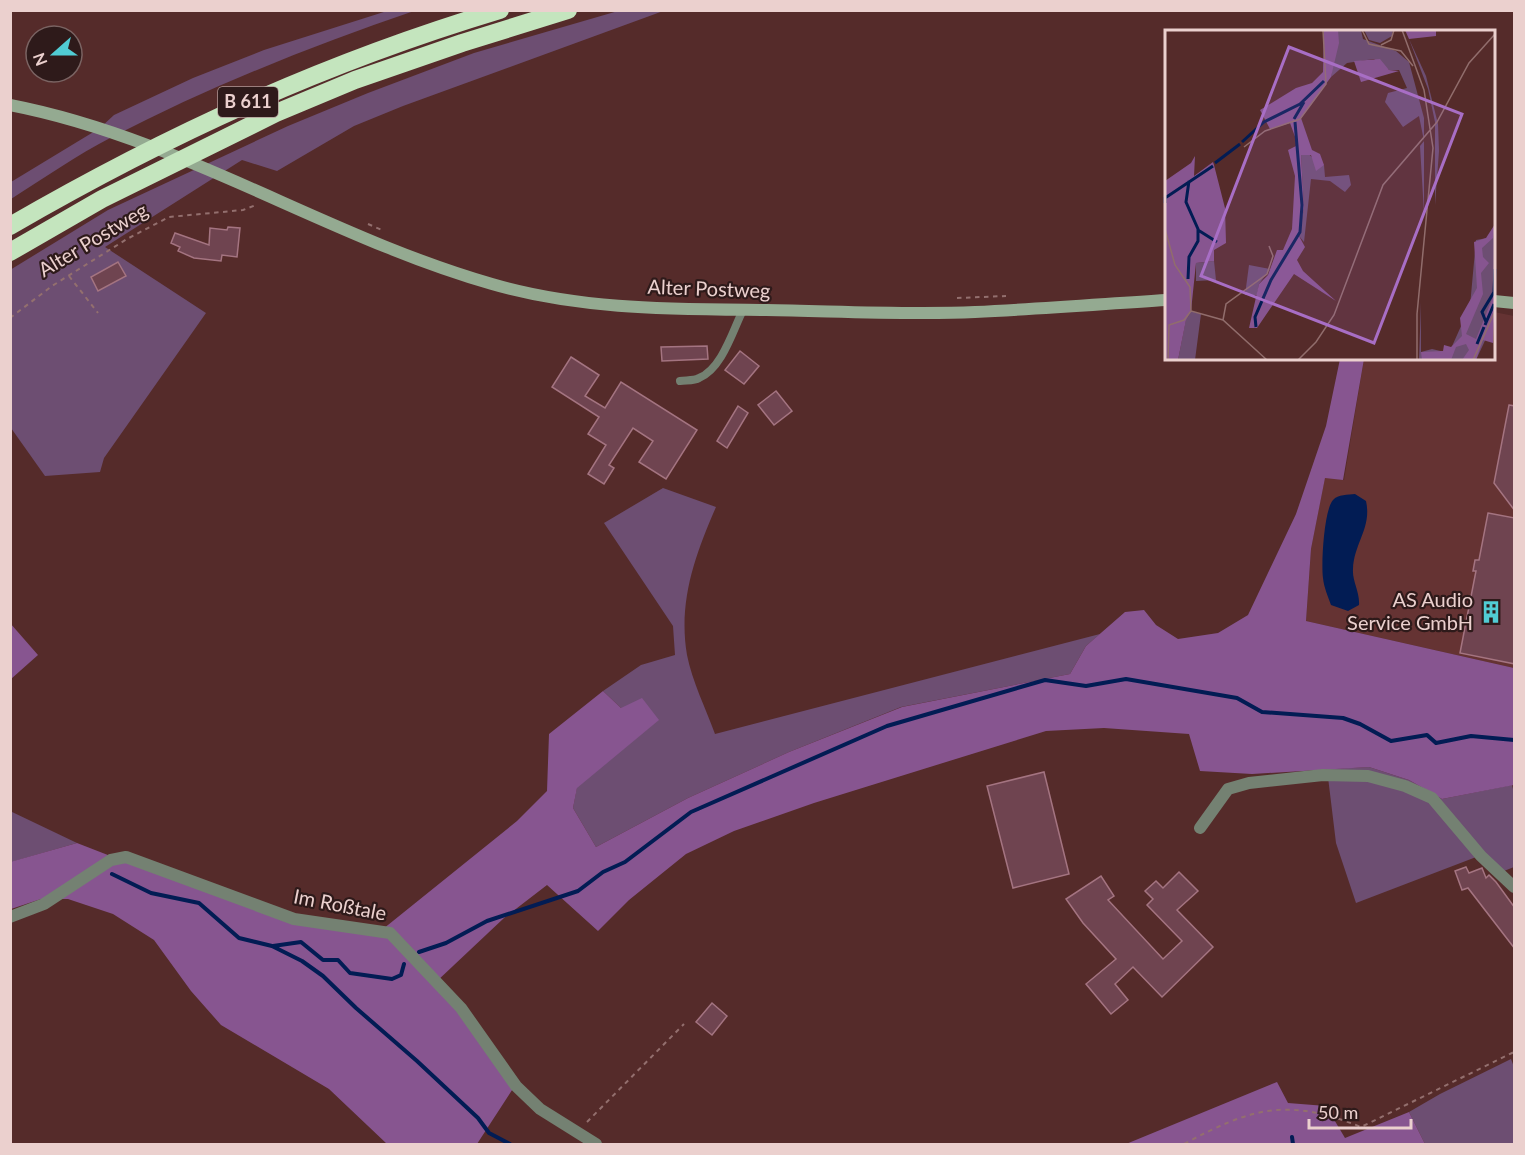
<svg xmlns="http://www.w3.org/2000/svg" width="1525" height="1155" font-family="Lato,sans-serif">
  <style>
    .built { fill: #653333 }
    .green { fill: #6d4e72 }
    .forest { fill: #875590 }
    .water { fill: #021c54 }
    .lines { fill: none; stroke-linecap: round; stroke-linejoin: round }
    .stream { stroke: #021c54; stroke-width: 4 }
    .building { fill: #6f4450; stroke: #a47481; stroke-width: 1.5 }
    .path { stroke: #936f6e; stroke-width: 2; stroke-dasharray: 4.5 4.5; stroke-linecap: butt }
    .lane { stroke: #748172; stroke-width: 8 }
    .street { stroke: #748172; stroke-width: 12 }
    .secondary { stroke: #94aa91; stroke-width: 12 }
    .highway { stroke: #c4e5be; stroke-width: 18 }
    .labels { text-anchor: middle; stroke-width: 4.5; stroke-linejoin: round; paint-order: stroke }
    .shield { fill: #2e1a1a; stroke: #b29998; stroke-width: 1.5 }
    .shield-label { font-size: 18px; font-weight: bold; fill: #ebd0ce }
    .street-label { font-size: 20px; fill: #ebd0ce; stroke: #2e1a1a }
    .poi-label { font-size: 20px; fill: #ebd0ce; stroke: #2e1a1a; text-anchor: end }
    .inset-river { fill: none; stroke: #021c54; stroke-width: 3 }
    .inset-road { fill: none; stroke: #916d6c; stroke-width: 1.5 }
    .view { fill: #a86ec5; fill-opacity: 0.15; stroke: #a86ec5; stroke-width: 3 }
    .inset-edge { fill: none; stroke: #ebd0ce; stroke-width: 3 }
  </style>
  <rect width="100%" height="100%" fill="#552b2a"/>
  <path class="built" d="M1494,312l20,4v352l-208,-47 5,-72 14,-72 19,3 20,-121 130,-1z"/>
  <path class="green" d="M666,10l-263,96 -49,20 -77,45 -35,-11 -137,87 101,66 -102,145 -4,14 -55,4 -34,-48 -1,-158 98,-60 180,-84 80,-33 106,-40 144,-42z
    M387,11h27c-103,35 -205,76 -302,126 -35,18 -68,41 -101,62v-17l89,-54 14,-13 79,-37 71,-28z
    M663,488l53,19c-21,48 -38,95 -29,148 5,26 19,54 28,79l385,-100 -14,12 -16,28 -169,33 -112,45 -101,46 -92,49 -23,-39 4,-21 81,-67 -37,-12 -18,-17 38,-26 34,-10 -2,-29 -69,-103z
    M1369,767l40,13 33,19 70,-14 2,8v74l-10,4 -20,-17 -128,49 -20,-60 -9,-74z
    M10,811l67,32 -66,19z
    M1511,1059l3,8v77h-89l-16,-32 31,-18z"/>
  <path class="forest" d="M1340,359h24l-21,121 -18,-2 -14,71 -5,72 208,47v117l-72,14 -33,-19 -40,-13 -117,7 -52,-3 -11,-37 -85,-6 -58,3 -232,72 -80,28 -48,23 -57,46 -31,31 -51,-46 -43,33 -68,64 80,102 -39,60h-90l-58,-55 -108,-64 -30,-34 -37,-51 -41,-26 -45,-15h-27l-30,10 -1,-47 67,-19 54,21 165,53 87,12 134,-108 30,-30 2,-57 54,-43 18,17 21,-10 17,22 -82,68 -4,20 23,39 92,-49 101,-46 113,-45 168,-33 16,-28 39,-34 19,-2 12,15 22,14 40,-6 30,-18 48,-101 30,-88z
    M10,623l28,32 -27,24h-1z
    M1277,1082l11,21 38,3 19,32 64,-26 16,32h-299z"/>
  <path class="water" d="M1355,494l11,7c6,27 -12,42 -13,68 -1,12 7,23 6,36l-11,6 -17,-6c-3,-9 -7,-17 -8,-27 -2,-14 1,-68 10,-78 5,-6 15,-5 22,-6z"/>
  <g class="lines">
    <path class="stream" d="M112,874l39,19 48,10 40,35 33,8 30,15 21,15 33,32 61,53 61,57 11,15 21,11
      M273,946l28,-4 22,18h15l12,13 42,6 9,-4 3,-11
      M419,952l27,-9 41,-22 91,-30 25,-19 22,-10 66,-50 196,-86 158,-46 41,6 40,-7 111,19 25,14 81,6 17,6 31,17 36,-6 9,8 35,-7 43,4
      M1292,1137l1,7"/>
  </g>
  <path class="building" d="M228,227l12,1 -3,29 -15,-2 -1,6 -27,-3 -16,-7 2,-4 -9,-4 4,-10 34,12 1,-17 17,2z
    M118,262l8,14 -28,15 -7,-14z
    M707,346l1,13 -46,2 -1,-14z
    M740,351l19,15 -15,18 -19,-14z
    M571,357l28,18 -14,21 20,12 16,-26 76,48 -31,49 -27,-17 14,-21 -20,-13 -24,37 5,3 -10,16 -16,-10 18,-29 -18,-11 11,-17 -47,-30z
    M776,391l16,20 -18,14 -16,-20z
    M1509,405l6,1v105l-21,-28z
    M738,406l10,7 -21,35 -10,-7z
    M1488,513l27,5v146l-55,-11 16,-82h-3l2,-11h4z
    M1044,772l25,102 -56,14 -26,-102z
    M1466,867l3,6 13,-5 4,10 3,-3 7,7 19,26v41l-47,-61 -6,2 -7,-19z
    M1179,872l19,19 -21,19 36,37 -51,50 -29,-30 -18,17 13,16 -17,14 -25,-30 30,-25 -33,-36 -17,-24 35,-23 13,20 -6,4 55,59 19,-18 -35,-36 6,-6 -8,-8 11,-10 7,7z
    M712,1003l15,13 -15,19 -16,-13z"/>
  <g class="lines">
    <path class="path" d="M368,224l14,6
      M69,276l29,37
      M957,298l49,-2
      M10,318l42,-32 75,-47 42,-22 74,-7 13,-5
      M587,1122l97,-98
      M1184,1144c67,-36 103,-47 177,-17l153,-75"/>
    <path class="lane" d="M680,381c6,-1 14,0 19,-3 23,-9 34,-48 44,-68"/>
    <path class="street" d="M1200,828l28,-39 21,-6 74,-8 45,1 37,10 27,12 49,58 33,31
      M10,917l34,-13 67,-44 15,-3 168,62 96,14 71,75 55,78 24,23 56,35"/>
    <path class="secondary" d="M10,105c171,33 317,132 482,179 89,26 182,25 274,26 69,1 140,5 209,2 64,-3 128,-8 191,-12
      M1494,301l20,2"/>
    <path class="highway" d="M10,226c159,-92 314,-163 490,-216
      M10,252l92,-53 174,-86 79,-33 107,-37 106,-33"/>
  </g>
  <defs>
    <g id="building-bare" transform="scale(1.8)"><path d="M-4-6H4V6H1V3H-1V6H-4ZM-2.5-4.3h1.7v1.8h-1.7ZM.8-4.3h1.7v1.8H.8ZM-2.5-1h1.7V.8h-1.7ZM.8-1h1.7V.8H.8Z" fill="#51ccd4" stroke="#2e1a1a" stroke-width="2.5" paint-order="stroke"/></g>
  </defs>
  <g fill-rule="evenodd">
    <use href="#building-bare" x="1491" y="612"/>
  </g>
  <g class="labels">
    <rect class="shield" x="218" y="87" width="60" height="30" rx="4.5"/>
    <g class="shield-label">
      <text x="248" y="108">B 611</text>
    </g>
    <g class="street-label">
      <text transform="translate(93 240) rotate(-31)" y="7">Alter Postweg</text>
      <text transform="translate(709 289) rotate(2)" y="7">Alter Postweg</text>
      <text transform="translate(340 905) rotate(11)" y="7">Im Roßtale</text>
    </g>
    <g class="poi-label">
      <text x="1473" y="607">AS Audio<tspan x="1473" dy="23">Service GmbH</tspan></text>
    </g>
  </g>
  <g transform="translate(1165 30)">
    <rect width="330" height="330" fill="#552b2a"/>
    <path d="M173,0h23l2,9 33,12 13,11 15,56v95l-4,-67 4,-5 -5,-25 -16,11 -18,-25 3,-9 19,-5 -8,-18h-10l-15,-11 -27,4 -16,14zM199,0h29l-1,6 -12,7 -11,-3zM244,9l17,37 12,48 1,27 -4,54v-83l-7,-33zM143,123l12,13 4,-1 1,12 24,-2 2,10 -6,7 -15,-11 -19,-2 -7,63 -5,-6 5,-28 -3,-53zM330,197v92l-19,41h-57l2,-58v50l11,-3 17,4 21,-47 6,-66 11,-2zM49,231l2,19 -20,1v-18zM84,235l21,4 -11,15 -2,11h-12zM26,281l10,3 -6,46h-17l8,-41z" fill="#6d4e72"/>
    <path d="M159,0h14l1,13 -8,34 -30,41 11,32 8,4 4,11 -8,6 -5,-16h-10l3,53 -5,28 6,11 -8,13 6,11 33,30 -42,-27 -37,54h-8l10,-44 9,-9 9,-25h6l9,-21 3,-53 -7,-26 10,-5 -8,-22 -20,6 -10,-19 36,-22 16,-5 11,-11zM240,0h31v6l-27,3zM215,29l9,11 10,1 -38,11 -7,-21zM30,126l-1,20 19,-14 1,3 11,43 1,35 -12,7v11l-18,2 -5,48 -5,9 -8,40h-13v-179l26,-18zM330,194l-2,14 -11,10 1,9 6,6 -8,10 2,21 -17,40 10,5 19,-47 -2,51 -10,-3 -7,20h-14l7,-10 -3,-6 -10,3 -5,13h-29l-1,-8 22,-1 1,-6 7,2 11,-11 -2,-18 17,-30 -3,-46 12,-4z" fill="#875590"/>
    <path class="inset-river" d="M129,89l10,-17M77,112l22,-20 36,-18 24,-23M50,133l25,-19M0,173v-5l48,-32M33,200l19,12M23,249l1,-22 9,-16v-12l-12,-27 3,-21M321,292l-4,-10 12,-20 1,-23M320,295l9,-21M91,297l-1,-10 16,-37 29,-48 2,-27 -7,-83M312,314l7,-17"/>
    <path class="inset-road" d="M197,0l7,14 32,7 12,15M237,0l22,60 9,58 -16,166v46M216,15l10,-5 3,-10M79,117l21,-16 35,-12 26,-35 -3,-54M0,199l10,36 15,22 1,24 32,9 44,40M58,290l3,-16 41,-30 6,-18 -4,-10M3,330l1,-35 15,-5 7,-9M133,330l18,-18 18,-27 49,-130 54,-63 32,-59 26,-29M308,330l22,-49"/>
    <path class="view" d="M124,17l173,67 -88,229 -173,-67z"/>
    <rect width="330" height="330" class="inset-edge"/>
  </g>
  <rect width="1525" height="1155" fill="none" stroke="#ebd0ce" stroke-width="24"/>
  <g transform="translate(54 54) rotate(249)"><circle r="28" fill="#2e1a1a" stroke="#7a6362" stroke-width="1.5"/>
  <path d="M0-4.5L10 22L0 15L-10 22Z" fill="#51ccd4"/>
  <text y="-9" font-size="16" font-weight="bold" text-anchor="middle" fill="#ebd0ce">N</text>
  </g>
  <path d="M1309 1119v9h102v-9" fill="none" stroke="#ebd0ce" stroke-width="3"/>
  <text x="1318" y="1119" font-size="18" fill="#ebd0ce" stroke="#2e1a1a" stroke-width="4.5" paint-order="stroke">50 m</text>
</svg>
